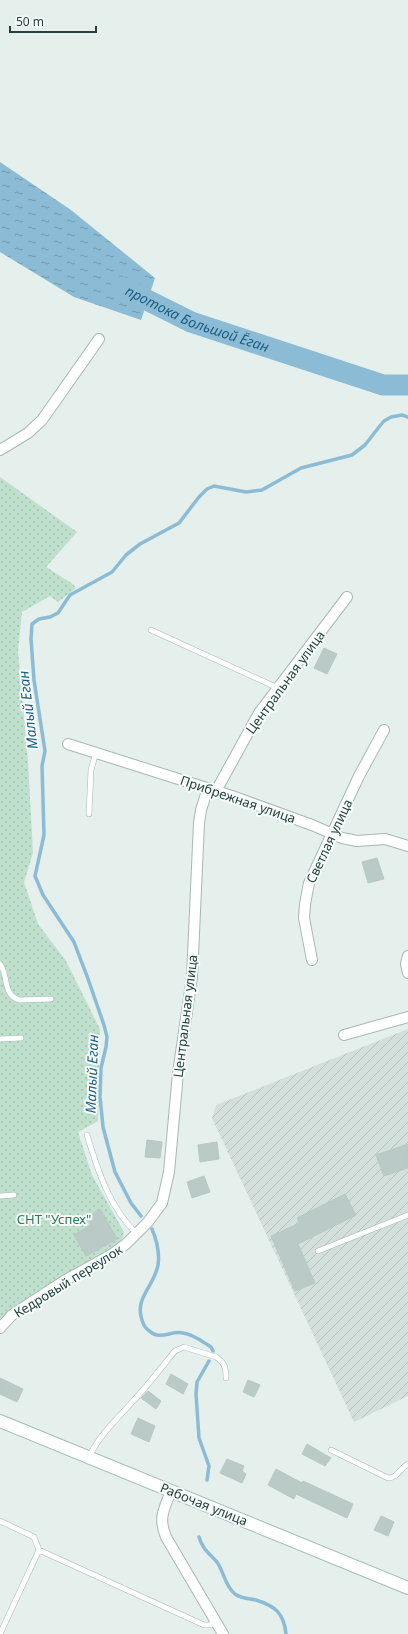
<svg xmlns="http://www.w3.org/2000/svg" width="408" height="1634" font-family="'Noto Sans',sans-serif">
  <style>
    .industrial { fill: url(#industrial-furrows) }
    .grass { fill: url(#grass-dots) }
    .water { fill: url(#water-ripples) }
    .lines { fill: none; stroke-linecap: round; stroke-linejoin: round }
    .stream { stroke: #8cbcd5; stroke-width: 3.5 }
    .river { stroke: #8cbcd5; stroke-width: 21 }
    .building { fill: #bacac6; stroke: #b7c9c5 }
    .lane-casing { stroke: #a7b8b5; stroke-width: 6 }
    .street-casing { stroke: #a7b8b5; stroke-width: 12 }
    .secondary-casing { stroke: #a3bbb7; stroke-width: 14 }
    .lane { stroke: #fff; stroke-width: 5 }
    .street { stroke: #fff; stroke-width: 10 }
    .secondary { stroke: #fff; stroke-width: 12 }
    .labels { text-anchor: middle; stroke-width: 4; stroke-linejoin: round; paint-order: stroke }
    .street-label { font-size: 13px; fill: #23423f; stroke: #f6fbf9 }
    .park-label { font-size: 13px; fill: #2b7a58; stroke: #f6fbf9 }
    .water-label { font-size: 14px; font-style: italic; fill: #1a5d81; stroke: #f6fbf9 }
  </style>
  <defs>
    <pattern id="industrial-furrows" width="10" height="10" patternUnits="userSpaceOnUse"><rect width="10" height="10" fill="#d3dfdb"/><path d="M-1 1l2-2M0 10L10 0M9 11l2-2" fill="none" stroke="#b5c1bd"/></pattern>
    <pattern id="grass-dots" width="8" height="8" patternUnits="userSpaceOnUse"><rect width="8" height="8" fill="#bee0cd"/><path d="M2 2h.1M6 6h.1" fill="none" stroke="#a3c1b1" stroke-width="1.8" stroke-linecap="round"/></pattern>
    <pattern id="water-ripples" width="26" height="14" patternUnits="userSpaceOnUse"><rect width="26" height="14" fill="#8cbcd5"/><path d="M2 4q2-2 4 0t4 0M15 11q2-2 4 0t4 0" fill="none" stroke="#729aae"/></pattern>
  </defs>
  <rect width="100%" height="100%" fill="#e5efec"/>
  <path class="industrial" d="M408,1029v367l-54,26 -142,-304 4,-13z"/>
  <path class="grass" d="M0,477l77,55 -31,35 27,17 3,4 -18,14 -8,-6 -28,16 -4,39 10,110 5,92 -9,29 14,42 28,37 34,68 -2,92 -20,11 14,43 32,57 -3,11 -59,35 -62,41z"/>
  <path class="water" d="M0,162l71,48 84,68 -14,42 -67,-23 -74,-45z"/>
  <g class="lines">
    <path class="stream" d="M141,1216l-10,-13 -16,-31 -12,-45 -3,-30 1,-29 5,-21 1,-10 -3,-12 -17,-49 -13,-34 -31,-47 -8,-19 9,-41 -2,-69 3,-15 -11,-71 -3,-41 1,-15 7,-5 11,-2 8,-4 12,-18 42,-23 14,-17 14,-11 39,-21 20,-26 8,-8 7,-3 32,6 16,-2 39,-22 51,-13 13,-10 14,-18 5,-6 7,-4 11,-2 6,2
      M152,1229c5,12 8,23 6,36 -3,20 -24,33 -16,55 1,3 2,6 4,8 14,15 23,2 37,5 10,1 20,9 28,14l2,4
      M207,1480l2,-14 -10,-28 -3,-44 1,-12 12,-21
      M199,1537c4,13 10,16 18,25 7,10 8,24 18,32 7,5 13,4 21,6 19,6 28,13 30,34"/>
    <path class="river" id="s1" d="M121,287l70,35 192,63h25"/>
  </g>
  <path class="building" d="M324,648l13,6 -10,20 -13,-6z
    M377,858l7,21 -16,4 -6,-21z
    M147,1140l15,2 -2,16 -15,-1z
    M217,1142l2,17 -19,3 -2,-17z
    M408,1144v24l-24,8 -8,-21z
    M204,1176l6,16 -18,6 -5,-16z
    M345,1194l11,21 -58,29 17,39 -20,8 -24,-55 29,-13 -3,-5z
    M100,1209l17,30 -31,17 -12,-21 17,-10 -4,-8z
    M171,1374l17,10 -5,10 -17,-10z
    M0,1378l23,11 -6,13 -17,-8z
    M248,1380l12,5 -6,12 -11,-5z
    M148,1391l13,10 -5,8 -15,-11z
    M138,1418l17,8 -6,16 -18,-8z
    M307,1444l24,14 -6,8 -23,-12z
    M227,1459l17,7 -2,5 4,3 -4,9 -22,-10z
    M276,1469l26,14 1,-2 50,23 -6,14 -51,-24 -2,5 -26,-14z
    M381,1516l13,6 -6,14 -14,-6z"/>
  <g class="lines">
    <g class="lane-casing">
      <path id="lane" d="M151,630l127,58
        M89,814l2,-44 5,-18
        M0,964c9,12 2,30 19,36l32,-1
        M0,1039l21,-1
        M87,1135c11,36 22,72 50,99
        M0,1196l14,-1
        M318,1251l90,-36
        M331,1450l57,28c10,0 12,-10 20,-14
        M89,1457c11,-23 29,-39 46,-58 14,-15 27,-32 40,-48l9,-4 32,10c9,6 10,11 10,21
        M0,1521l34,16 5,13 -39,84
        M39,1550l165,75h6l7,-4"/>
    </g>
    <g class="street-casing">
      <path id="street" d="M0,450l28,-17 14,-13 57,-81
        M68,744l164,52 80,29 30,13 15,3 28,-2 23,7
        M216,791l43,-78 88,-116
        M408,956l-2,8 2,9
        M312,960l-8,-42 1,-14 4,-21 50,-107 25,-46
        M344,1035l64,-18
        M0,1328l12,-13 52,-34 47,-26 15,-11 22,-22 14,-19 7,-31 9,-99 14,-96 7,-154 2,-13 7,-22
        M171,1491c-7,18 -13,27 -5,46l57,97"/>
    </g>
    <g class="secondary-casing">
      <path id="secondary" d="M0,1421l408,167"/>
    </g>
    <use href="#lane" class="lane"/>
    <use href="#street" class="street"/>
    <use href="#secondary" class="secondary"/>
  </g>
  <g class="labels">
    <g class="street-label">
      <text transform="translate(285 682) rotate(-54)" y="5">Центральная улица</text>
      <text transform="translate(238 799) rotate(19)" y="5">Прибрежная улица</text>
      <text transform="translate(329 841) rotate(-65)" y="5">Светлая улица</text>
      <text transform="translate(185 1016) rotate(-83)" y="5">Центральная улица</text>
      <text transform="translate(68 1281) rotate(-32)" y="5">Кедровый переулок</text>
      <text transform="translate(204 1504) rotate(22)" y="5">Рабочая улица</text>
    </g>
    <g class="park-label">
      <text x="54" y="1224">СНТ "Успех"</text>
    </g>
    <g class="water-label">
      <text dy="5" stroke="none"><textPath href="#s1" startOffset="83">протока Большой Ёган</textPath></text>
      <text transform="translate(28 710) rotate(-97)" y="5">Малый Еган</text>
      <text transform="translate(92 1074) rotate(-88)" y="5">Малый Еган</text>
    </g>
  </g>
  <path d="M10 26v6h86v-6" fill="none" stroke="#23423f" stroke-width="2"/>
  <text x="16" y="26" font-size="12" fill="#23423f" stroke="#f6fbf9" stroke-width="3" paint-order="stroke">50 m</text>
</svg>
